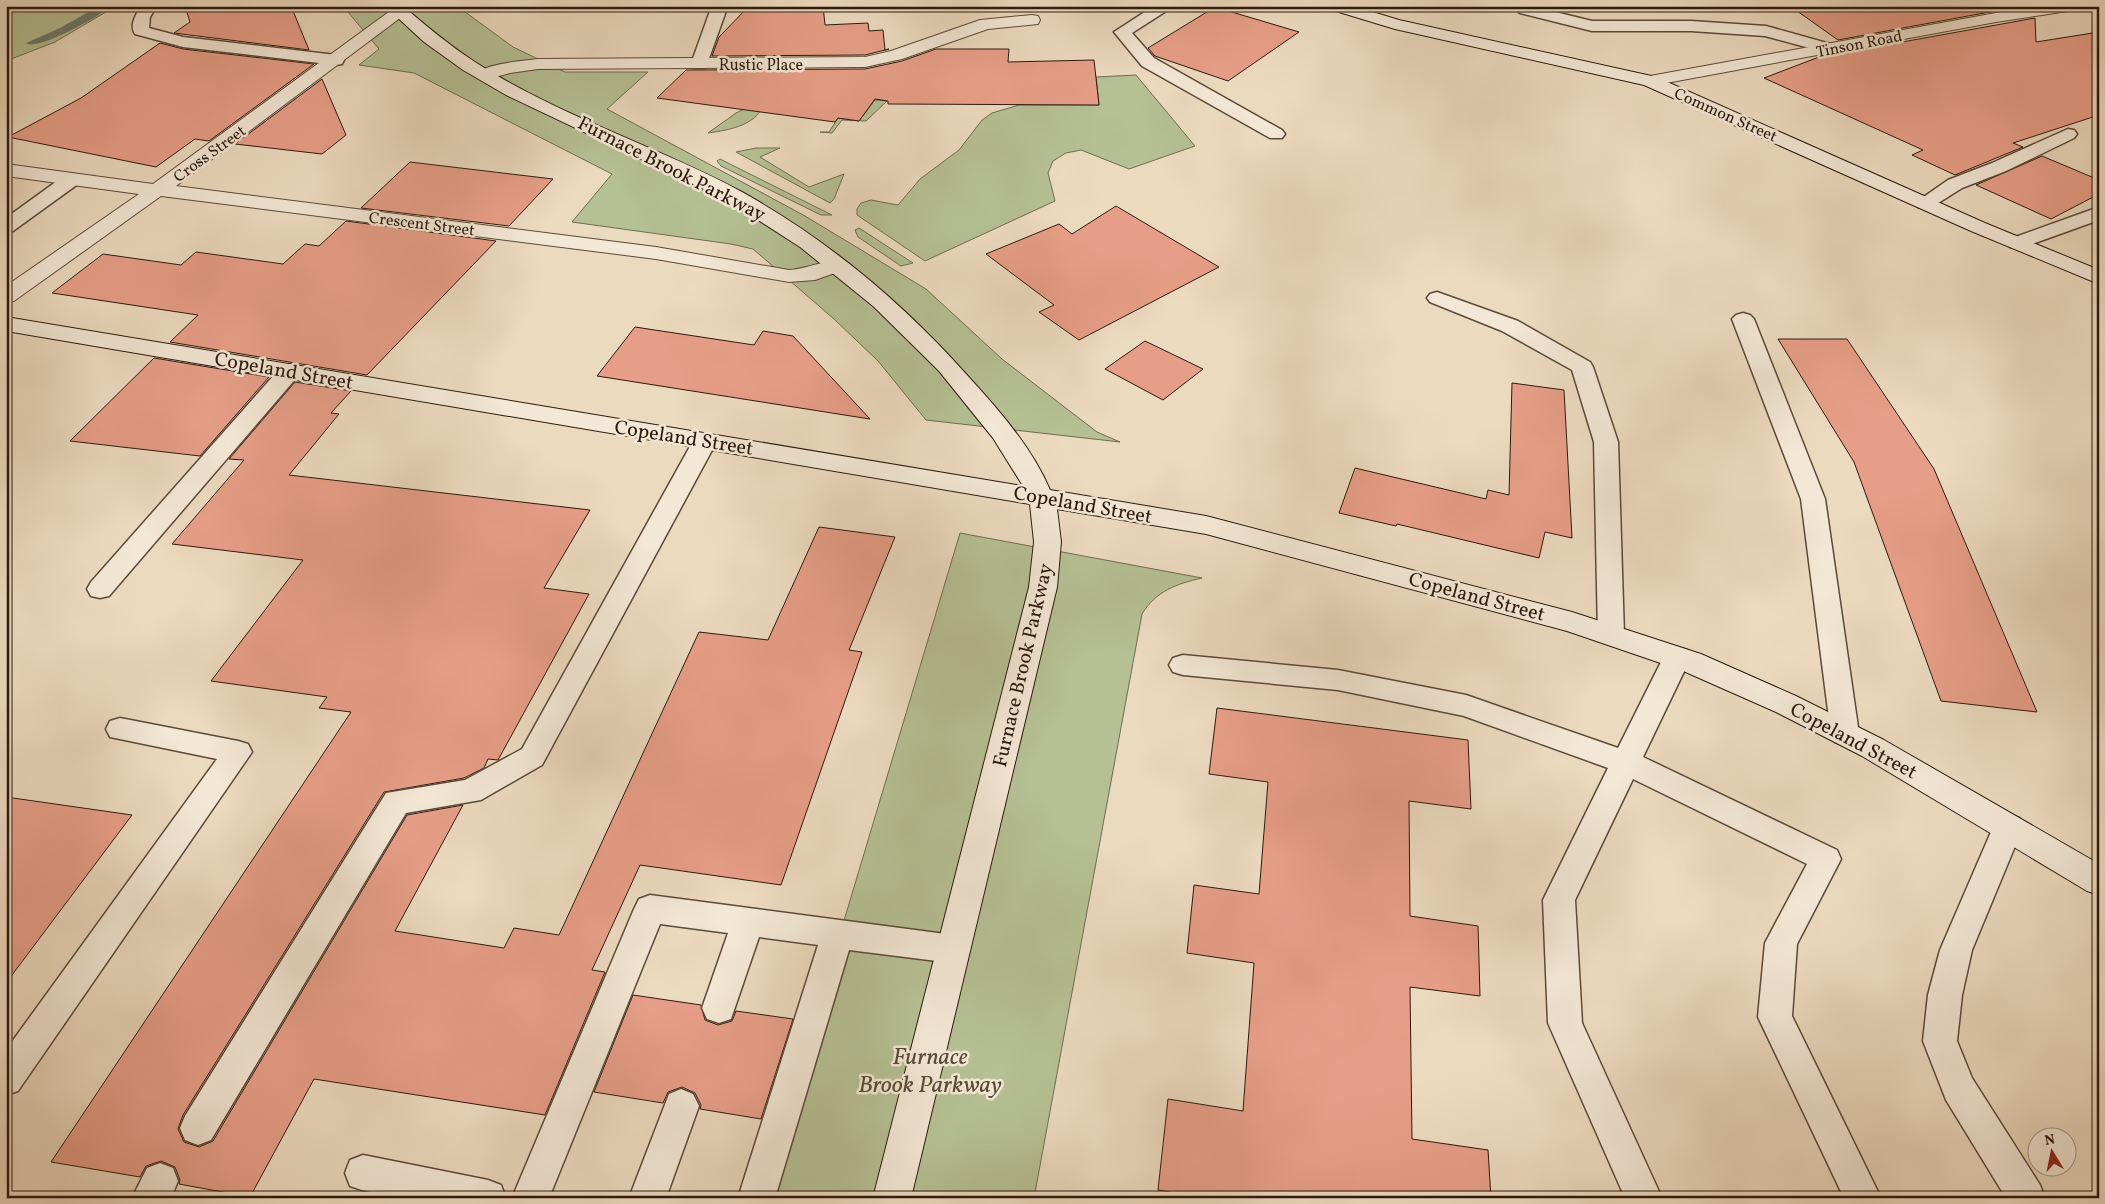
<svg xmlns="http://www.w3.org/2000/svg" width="2105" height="1204" font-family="Vollkorn,serif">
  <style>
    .green { fill: #b5c094; stroke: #706c50 }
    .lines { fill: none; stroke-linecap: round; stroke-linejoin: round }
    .stream { fill: #6d7a6e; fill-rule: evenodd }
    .building { fill: #e79e88; stroke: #2c190d }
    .lane-casing { stroke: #5c493a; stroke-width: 3 }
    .street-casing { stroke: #5c493a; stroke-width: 2 }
    .secondary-casing { stroke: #2c190d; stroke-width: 2 }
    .lane { fill: #f3e7d5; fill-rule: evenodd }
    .street { fill: #f3e7d5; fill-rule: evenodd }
    .secondary { fill: #f3e7d5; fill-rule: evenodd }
    .labels { text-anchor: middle; stroke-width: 5; stroke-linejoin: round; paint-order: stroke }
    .far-street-label { font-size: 16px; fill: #2c190d; stroke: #f3e7d5 }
    .street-label { font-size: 20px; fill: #2c190d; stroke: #f3e7d5 }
    .near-park-label { font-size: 24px; font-style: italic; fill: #554b36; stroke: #f3e7d5 }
  </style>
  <rect width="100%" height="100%" fill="#ecdabf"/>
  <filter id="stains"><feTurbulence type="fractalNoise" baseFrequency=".004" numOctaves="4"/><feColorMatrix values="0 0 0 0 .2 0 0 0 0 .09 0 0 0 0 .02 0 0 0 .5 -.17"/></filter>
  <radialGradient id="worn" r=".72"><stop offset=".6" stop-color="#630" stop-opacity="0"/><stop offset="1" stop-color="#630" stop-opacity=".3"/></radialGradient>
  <path class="green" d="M6,6h110l-61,36 -49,19z
    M343,6h114l56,41 52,25h83l-41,37 198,107 121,73 76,70 95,73 23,10 -194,-22 -48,-59 -44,-42 -81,-70 -22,-5 -159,-22 40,-48 -198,-101 -55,-8 20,-16z
    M1136,75l59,71 -66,23 -48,-19 -15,3 -13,8 -5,12 7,28 -130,60 -68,-46v-6l4,-6 10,-3 27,5 22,-26 39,-29 23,-30 10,-7 27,-8h80l-3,-28z
    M765,99c-4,26 -36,31 -57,34l28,-20z
    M875,100l12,1 -21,20 -24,-1 -10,13 -12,-1h9l9,-14 21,3z
    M756,148h24l-20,9 49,30 35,-13 -10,25 -4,4 -94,-51z
    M720,159l112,56h-11l-100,-49 -4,-5z
    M859,228l54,35 -12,3 -43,-29 -3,-7z
    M960,533l242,45c-26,6 -46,13 -60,36l-108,584h-273z"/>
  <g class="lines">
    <path class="stream" d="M99,6h12c-10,10 -75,46 -85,37l34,-15z"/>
  </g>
  <path class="building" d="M185,6h106l18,44 -135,-17 16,-11z
    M749,6h74l2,19 43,-2 1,8 14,-1 2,20 4,-1 -24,6 -153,1 7,-19z
    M1790,6h232l-184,34z
    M1215,7l84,25 -71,49 -73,-25 -7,-8z
    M2035,18l1,24 63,-10v83l-86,28 10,4 -68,28 -43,-20 11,-5 -159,-72 55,-21z
    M160,43l23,6 131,15 -105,77 -14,-2 -39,28 -148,-30 73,-39z
    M936,49h73l-1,13 86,-2 5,45 -211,-1v-3l-13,-2 -16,22 -21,-3 -3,4 -178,-24 29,-28 179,-1 37,-8z
    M322,79l24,56 -24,19 -87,-10z
    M2042,156l57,24v14l-48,25 -75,-34z
    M410,162l143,17 -44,47 -148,-18z
    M1116,206l103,61 -140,73 -40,-28 15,-7 -68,-51 73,-30 13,10z
    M346,221l150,20 -129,134 -197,-33 28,-27 -146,-22 51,-39 78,11 15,-13 87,12 22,-20 14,2z
    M635,327l119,18 9,-14 30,5 77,83 -273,-43z
    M1778,339h69l87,130 103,243 -96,-11 -87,-239z
    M1145,341l58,28 -40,31 -58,-31z
    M154,358l115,19 -69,79 -130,-15z
    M295,382l56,9 -20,22 8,1 -50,61 301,35 -46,78 45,6 -91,166 -10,-1 -4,9 -20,10 -80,14 -201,323 -5,14 6,13 15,5 14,-6 194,-326 56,-10 -68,126 109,17 10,-20 45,7 140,-303 69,8 51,-113 76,10 -46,113 13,2 -81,233 -141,-20 -48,105 13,2 -60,143 -231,-36 -64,118 -71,-13 1,-4 -5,-13 -14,-6 -15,5 -6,11 -89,-15 300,-450 -32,-4 8,-11 -116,-16 92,-121 -131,-16 72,-84 -15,-1z
    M1512,383l52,7 8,148 -27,-6 -6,26 -142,-34 -1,2 -57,-13 16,-45 131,31 2,-9 21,5z
    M1217,708l251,32 3,69 -62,-8 1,115 68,10 2,70 -70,-9 2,152 76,11 3,48h-287l-46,-8 10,-91 75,12 11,-148 -67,-10 7,-68 65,9 9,-112 -59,-8z
    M6,797l126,18 -126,168z
    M633,995l68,10 4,15 13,5 14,-4 4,-10 57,8 -32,100 -61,-10 1,-4 -6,-12 -13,-6 -14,5 -5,11 -69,-11z"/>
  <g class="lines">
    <g class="lane-casing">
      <path id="lane" d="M141,6h16l-7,11 -1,11 34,9 153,18 6,1 2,4 -2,4 -6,1 -153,-18 -48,-13c-6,-9 1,-19 6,-28z
        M718,6l8,5 -19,53 -2,4h-12l-2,-4 19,-53z
        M1154,6h20l-42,27 22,25 128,72 3,4 -3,4h-12l-128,-72 -28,-34z
        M1512,6h19l61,15h99l75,5 68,19 2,3 -8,5 -63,-17 -74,-5h-99l-72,-18z
        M2068,129l6,1 3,4 -3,4 -68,33 -44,17 -30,19h-14l-3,-4 33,-23 44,-17z
        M71,174l7,2 2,4 -2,4 -65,47 -7,2v-15l58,-42z
        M2099,207v13l-75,27h-14l-3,-4 3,-4z
        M1437,292l81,29 72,41 3,5 25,75 6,193 -4,7 -9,3 -9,-3 -4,-7 -4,-193 -22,-72 -70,-39 -72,-29 -3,-4 3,-4z
        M1743,313l7,2 4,4 71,180 34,235 -4,8 -10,3 -10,-3 -4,-8 -30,-235 -69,-180 4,-4z
        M290,364l8,2 3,5 -3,5 -189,220 -9,2 -9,-2 -4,-7 4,-7 191,-216z
        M705,434l8,2 4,5 -175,324 -61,35 -75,13 -195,327 -13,5 -13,-5 -5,-12 5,-12 201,-323 79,-13 57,-31 171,-308 4,-5z
        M1677,647l10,3 4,7 -48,100 194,93 4,9 -44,85 -5,72 89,182h-37l-86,-181 7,-74 42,-79 -174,-85 -58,121 7,123 80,175h-37l-77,-175 -5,-123 65,-132 -144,-52 -126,-26 -155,-15 -10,-3 -4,-7 4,-7 10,-3 155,15 128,25 152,53 49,-98z
        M120,718l118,23 10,3 4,8 -234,339 -12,4v-45l211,-291 -107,-22 -4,-8 4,-8z
        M2008,814l11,4 4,9 -51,123 -10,45 -5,46 15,37 68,107 5,13h-39l-60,-98 -23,-59 5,-46 12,-45 57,-132z
        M650,895l303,40 11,4 5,10 -5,10 -11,4 -104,-13 -74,248h-37l80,-253 -59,-8 -28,82 -12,4 -12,-4 -5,-11 26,-75 -68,-9 -111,274h-37l122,-289 5,-10z
        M681,1089l12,5 6,12 -33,92h-37l40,-104z
        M363,1155l125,25 13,5 5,13c-50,0 -108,6 -156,-12l-5,-13 5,-13z
        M160,1163l13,5 5,13 -7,17h-39l15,-30z"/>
    </g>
    <g class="street-casing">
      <path id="street" d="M397,6h19l-240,180 480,61 133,23c17,-1 40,-12 54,-8l4,4 -4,4 -28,10 -26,2 -133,-23 -495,-63 -147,105 -8,1v-16l133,-92 -133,-18v-12l147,20z
        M2034,6h42l-8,5 -72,11 -346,64 -6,-1 -3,-4 3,-4 6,-1z
        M1032,15l6,1 2,4 -2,4 -50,5 -86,30 -37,8 -327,2 -28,4 -25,7 -6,-1 -3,-4c8,-12 48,-14 62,-16l327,-2 26,-6 89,-31z"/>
    </g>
    <g class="secondary-casing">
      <path id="secondary" d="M385,6h18c23,20 46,39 72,56 83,54 180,83 267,130 84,47 160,110 224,182 31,34 66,73 84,116l156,26 366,96 129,42 95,42 88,44 215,124v31l-12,-4 -225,-135 -86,-44 -95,-42 -114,-39 -361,-97 -149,-25 4,33 -4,45 -146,611h-38l156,-611 5,-45 -4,-38 -1024,-173v-14l1017,169 -30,-48 -54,-67 -66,-65 -73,-59 -73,-47 -221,-105 -43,-25 -39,-28z
        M1327,6h26l46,14 257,57 329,146 114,47v14l-128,-53 -327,-146 -249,-56 -66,-20z"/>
    </g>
    <use href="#lane" class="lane"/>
    <use href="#street" class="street"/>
    <use href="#secondary" class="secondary"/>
  </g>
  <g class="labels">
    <g class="far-street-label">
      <text transform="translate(1859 43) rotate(-11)" y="6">Tinson Road</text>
      <text x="761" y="70">Rustic Place</text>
      <text transform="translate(1726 114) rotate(24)" y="6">Common Street</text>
      <text transform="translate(209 153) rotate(-36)" y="6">Cross Street</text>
      <text transform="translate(422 223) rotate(7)" y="6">Crescent Street</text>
    </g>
    <g class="street-label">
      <text transform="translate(672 168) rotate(27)" y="7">Furnace Brook Parkway</text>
      <text transform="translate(284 370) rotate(10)" y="7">Copeland Street</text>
      <text transform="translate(684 437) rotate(9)" y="7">Copeland Street</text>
      <text transform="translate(1083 504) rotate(10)" y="7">Copeland Street</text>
      <text transform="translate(1477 596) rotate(15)" y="7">Copeland Street</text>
      <text transform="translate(1022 665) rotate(-77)" y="7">Furnace Brook Parkway</text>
      <text transform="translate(1854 740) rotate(28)" y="7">Copeland Street</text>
    </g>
    <g class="near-park-label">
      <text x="930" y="1064">Furnace<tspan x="930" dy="28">Brook Parkway</tspan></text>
    </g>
  </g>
  <rect width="2105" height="1204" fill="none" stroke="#ecdabf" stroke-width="25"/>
  <rect x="8" y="8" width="2090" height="1189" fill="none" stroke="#2c190d" stroke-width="2.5"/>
  <rect x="12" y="12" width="2080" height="1179" fill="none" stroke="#2c190d"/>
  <g transform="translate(2052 1152) rotate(350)"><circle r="24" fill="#f3e7d5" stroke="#a39585"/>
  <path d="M0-4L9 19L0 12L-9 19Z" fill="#8f2418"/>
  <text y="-8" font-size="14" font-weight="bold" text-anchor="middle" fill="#2c190d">N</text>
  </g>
  <rect width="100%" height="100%" filter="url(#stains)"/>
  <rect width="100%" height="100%" fill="url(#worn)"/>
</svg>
